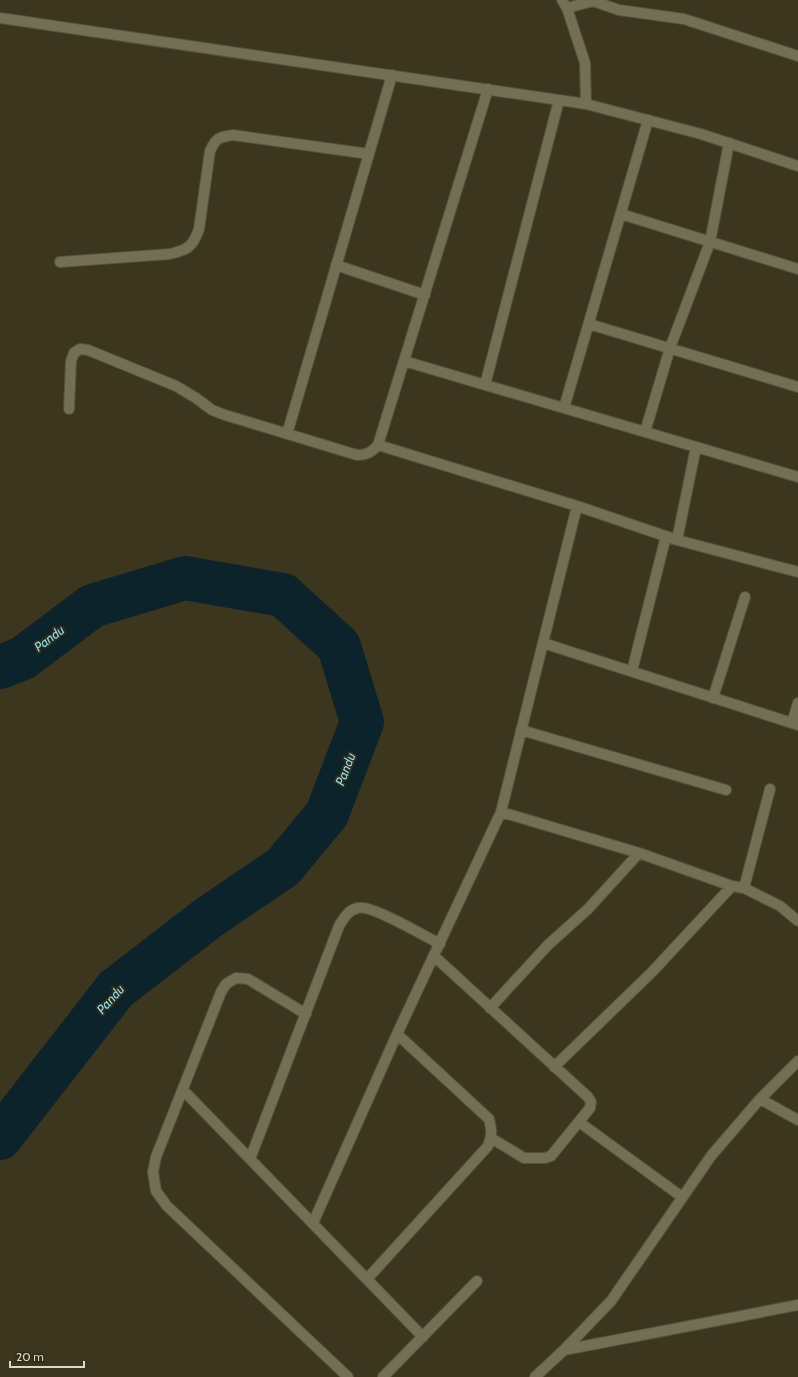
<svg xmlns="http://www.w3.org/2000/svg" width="798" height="1377" font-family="Cabin,sans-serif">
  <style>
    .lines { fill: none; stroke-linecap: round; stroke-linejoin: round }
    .river { stroke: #0c232c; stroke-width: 44 }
    .street-casing { stroke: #57523d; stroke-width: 12 }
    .secondary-casing { stroke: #57523d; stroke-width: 12 }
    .street { stroke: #746e55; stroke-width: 10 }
    .secondary { stroke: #746e55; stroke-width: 10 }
    .labels { text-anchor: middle; stroke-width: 4; stroke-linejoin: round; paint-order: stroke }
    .water-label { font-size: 13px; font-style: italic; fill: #8cddfd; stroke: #322c15 }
  </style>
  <rect width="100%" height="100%" fill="#3c361f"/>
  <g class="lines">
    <path class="river" d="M0,667l23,-9 69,-52 93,-28 98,17 56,51 23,76 -35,92 -44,53 -75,51 -92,71 -116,149"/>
    <g class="street-casing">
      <path id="street" d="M567,8l26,-7 26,9 65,9 114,37
        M621,214l177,55
        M60,262l110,-8c17,-4 23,-7 29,-25l11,-78c6,-13 9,-14 23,-16l136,19
        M336,265l89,30
        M589,324l209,63
        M404,361l394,116
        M485,385l74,-285
        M564,408l84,-288
        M69,409l2,-48 3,-8 6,-4 8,1 88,36 20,12 16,12 13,5 132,40c10,0 15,-3 21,-10l110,-356
        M645,432l25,-84 40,-106 19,-99
        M287,434l105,-359
        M378,445l199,61 100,34 121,32
        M677,540l19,-93
        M543,643l255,82
        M632,671l34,-135
        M713,698l32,-101
        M792,723l6,-20
        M521,730l205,60
        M501,812l76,-306
        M744,888l26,-99
        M434,956l154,141 3,5 -1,6 -39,48 -6,2h-21l-33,-20
        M490,1008l58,-63 40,-36 51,-56
        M306,1014l-58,-35 -12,-1 -10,6 -5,8 -65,165 -3,15 3,19 11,15 181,171
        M554,1067l98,-95 80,-86
        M183,1090l240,247
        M760,1099l38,21
        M579,1122l103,75
        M250,1159l89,-233c5,-8 9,-16 19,-18 13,-4 68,29 82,36
        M313,1223l84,-189 104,-222 138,41 93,33 12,2 36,18 18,15
        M367,1279l121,-133c4,-10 4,-16 1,-27l-92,-85
        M564,1350l234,-45
        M383,1377l94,-96
        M535,1377l29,-27 47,-49 100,-145 49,-57 38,-38"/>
    </g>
    <g class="secondary-casing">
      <path id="secondary" d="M562,0l5,8 18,55 1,41
        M0,18l586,86 115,30 97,32"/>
    </g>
    <use href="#street" class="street"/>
    <use href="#secondary" class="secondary"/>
  </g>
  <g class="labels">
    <g class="water-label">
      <text transform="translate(49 638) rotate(-37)" y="5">Pandu</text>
      <text transform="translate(345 769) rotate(-69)" y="5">Pandu</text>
      <text transform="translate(110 999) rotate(-48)" y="5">Pandu</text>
    </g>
  </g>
  <path d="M10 1361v6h74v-6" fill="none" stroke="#dddacc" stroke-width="2"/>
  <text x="16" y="1361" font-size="12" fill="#dddacc" stroke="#322c15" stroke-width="3" paint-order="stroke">20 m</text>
</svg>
